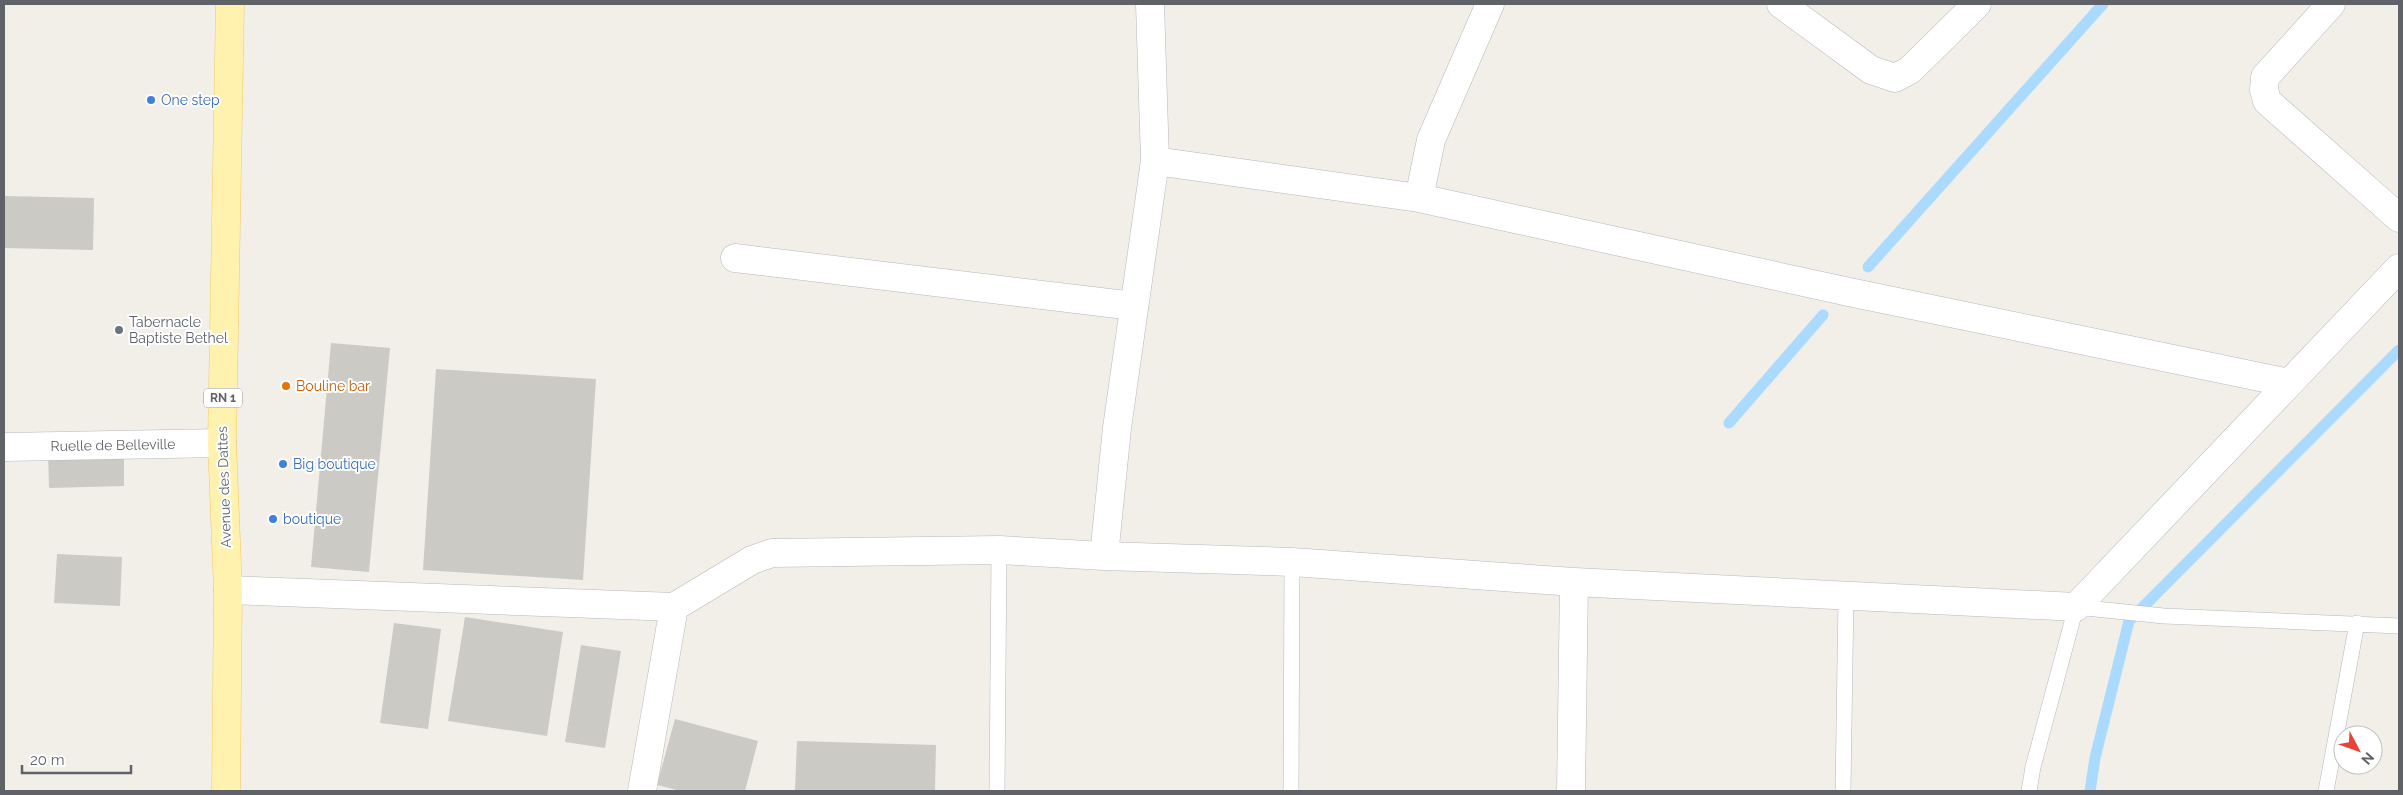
<svg xmlns="http://www.w3.org/2000/svg" width="2403" height="795" font-family="Raleway,sans-serif">
  <style>
    .lines { fill: none; stroke-linecap: round; stroke-linejoin: round }
    .stream { stroke: #aadaff; stroke-width: 11 }
    .building { fill: #cccac5 }
    .lane-casing { stroke: #b5b8bc; stroke-width: 16 }
    .street-casing { stroke: #b5b8bc; stroke-width: 29 }
    .primary-casing { stroke: #f2c960; stroke-width: 29 }
    .lane { stroke: #fff; stroke-width: 15 }
    .street { stroke: #fff; stroke-width: 28 }
    .primary { stroke: #fff2af; stroke-width: 28 }
    .shop-dot { fill: #3f7fe0; stroke: #fff; stroke-width: 2 }
    .worship-dot { fill: #6b7280; stroke: #fff; stroke-width: 2 }
    .food-dot { fill: #e8710a; stroke: #fff; stroke-width: 2 }
    .labels { text-anchor: middle; stroke-width: 4; stroke-linejoin: round; paint-order: stroke }
    .shield { fill: #fff; stroke: #8f9295; stroke-width: 1 }
    .shield-label { font-size: 12px; font-weight: bold; fill: #5f6368 }
    .shop-label { font-size: 14px; fill: #366cbe; stroke: #fff; text-anchor: start }
    .worship-label { font-size: 14px; fill: #5b616d; stroke: #fff; text-anchor: start }
    .food-label { font-size: 14px; fill: #c56008; stroke: #fff; text-anchor: start }
    .street-label { font-size: 14px; fill: #5f6368; stroke: #fff }
  </style>
  <rect width="100%" height="100%" fill="#f1efe8"/>
  <g class="lines">
    <path class="stream" d="M1868,267l235,-263
      M1729,423l94,-108
      M2090,791l5,-33 34,-137 270,-271"/>
  </g>
  <path class="building" d="M4,196l90,2 -1,52 -89,-2z
    M331,343l59,5 -21,224 -58,-5z
    M436,369l160,10 -13,201 -160,-10z
    M124,450v36l-75,2 -1,-36z
    M57,554l65,3 -2,49 -66,-3z
    M465,617l98,15 -16,104 -99,-15z
    M394,623l47,6 -13,100 -48,-6z
    M581,645l40,6 -16,97 -40,-6z
    M675,719l83,22 -13,50h-64l-24,-6z
    M797,741l139,4 -1,46h-140z"/>
  <g class="lines">
    <g class="lane-casing">
      <path id="lane" d="M997,791l2,-241
        M1291,791l1,-229
        M1843,791l3,-195
        M2029,791l4,-24 43,-160 88,9 235,10
        M2326,791l31,-168"/>
    </g>
    <g class="street-casing">
      <path id="street" d="M1781,4l90,66 24,8 15,-8 67,-66
        M2331,4l-66,73 -1,13 3,11 132,117
        M1155,161l264,37 430,94 440,91
        M1419,198l12,-58 59,-136
        M735,258l399,48
        M4,447l218,-4
        M1104,556l13,-128 38,-267 -5,-157
        M228,590l446,17 78,-47 20,-7 227,-3 105,6 188,6 282,20 502,25 323,-339
        M642,791l32,-184
        M1571,791l3,-209"/>
    </g>
    <g class="primary-casing">
      <path id="primary" d="M226,791l2,-201 -6,-147 8,-439"/>
    </g>
    <use href="#lane" class="lane"/>
    <use href="#street" class="street"/>
    <use href="#primary" class="primary"/>
  </g>
  <g class="shop-dot">
    <circle cx="151" cy="100" r="5"/>
    <circle cx="283" cy="464" r="5"/>
    <circle cx="273" cy="519" r="5"/>
  </g>
  <circle class="worship-dot" cx="119" cy="330" r="5"/>
  <circle class="food-dot" cx="286" cy="386" r="5"/>
  <g class="labels">
    <rect class="shield" x="204" y="388.5" width="38" height="19" rx="4"/>
    <g class="shield-label">
      <text x="223" y="402">RN 1</text>
    </g>
    <g class="shop-label">
      <text x="161" y="105">One step</text>
      <text x="293" y="469">Big boutique</text>
      <text x="283" y="524">boutique</text>
    </g>
    <g class="worship-label">
      <text x="129" y="327">Tabernacle<tspan x="129" dy="16">Baptiste Bethel</tspan></text>
    </g>
    <g class="food-label">
      <text x="296" y="391">Bouline bar</text>
    </g>
    <g class="street-label">
      <text transform="translate(113 445) rotate(-1)" y="5">Ruelle de Belleville</text>
      <text transform="translate(224 487) rotate(-92)" y="5">Avenue des Dattes</text>
    </g>
  </g>
  <rect width="2403" height="795" fill="none" stroke="#5f6368" stroke-width="10"/>
  <g transform="translate(2358 750) rotate(131)"><circle r="24" fill="#ffffff" stroke="#bfc1c3"/>
  <path d="M0-4L9 19L0 12L-9 19Z" fill="#ea4335"/>
  <text y="-8" font-size="14" font-weight="bold" text-anchor="middle" fill="#5f6368">N</text>
  </g>
  <path d="M22 765v8h109v-8" fill="none" stroke="#5f6368" stroke-width="2.5"/>
  <text x="30" y="765" font-size="15" fill="#5f6368" stroke="#ffffff" stroke-width="4" paint-order="stroke">20 m</text>
</svg>
